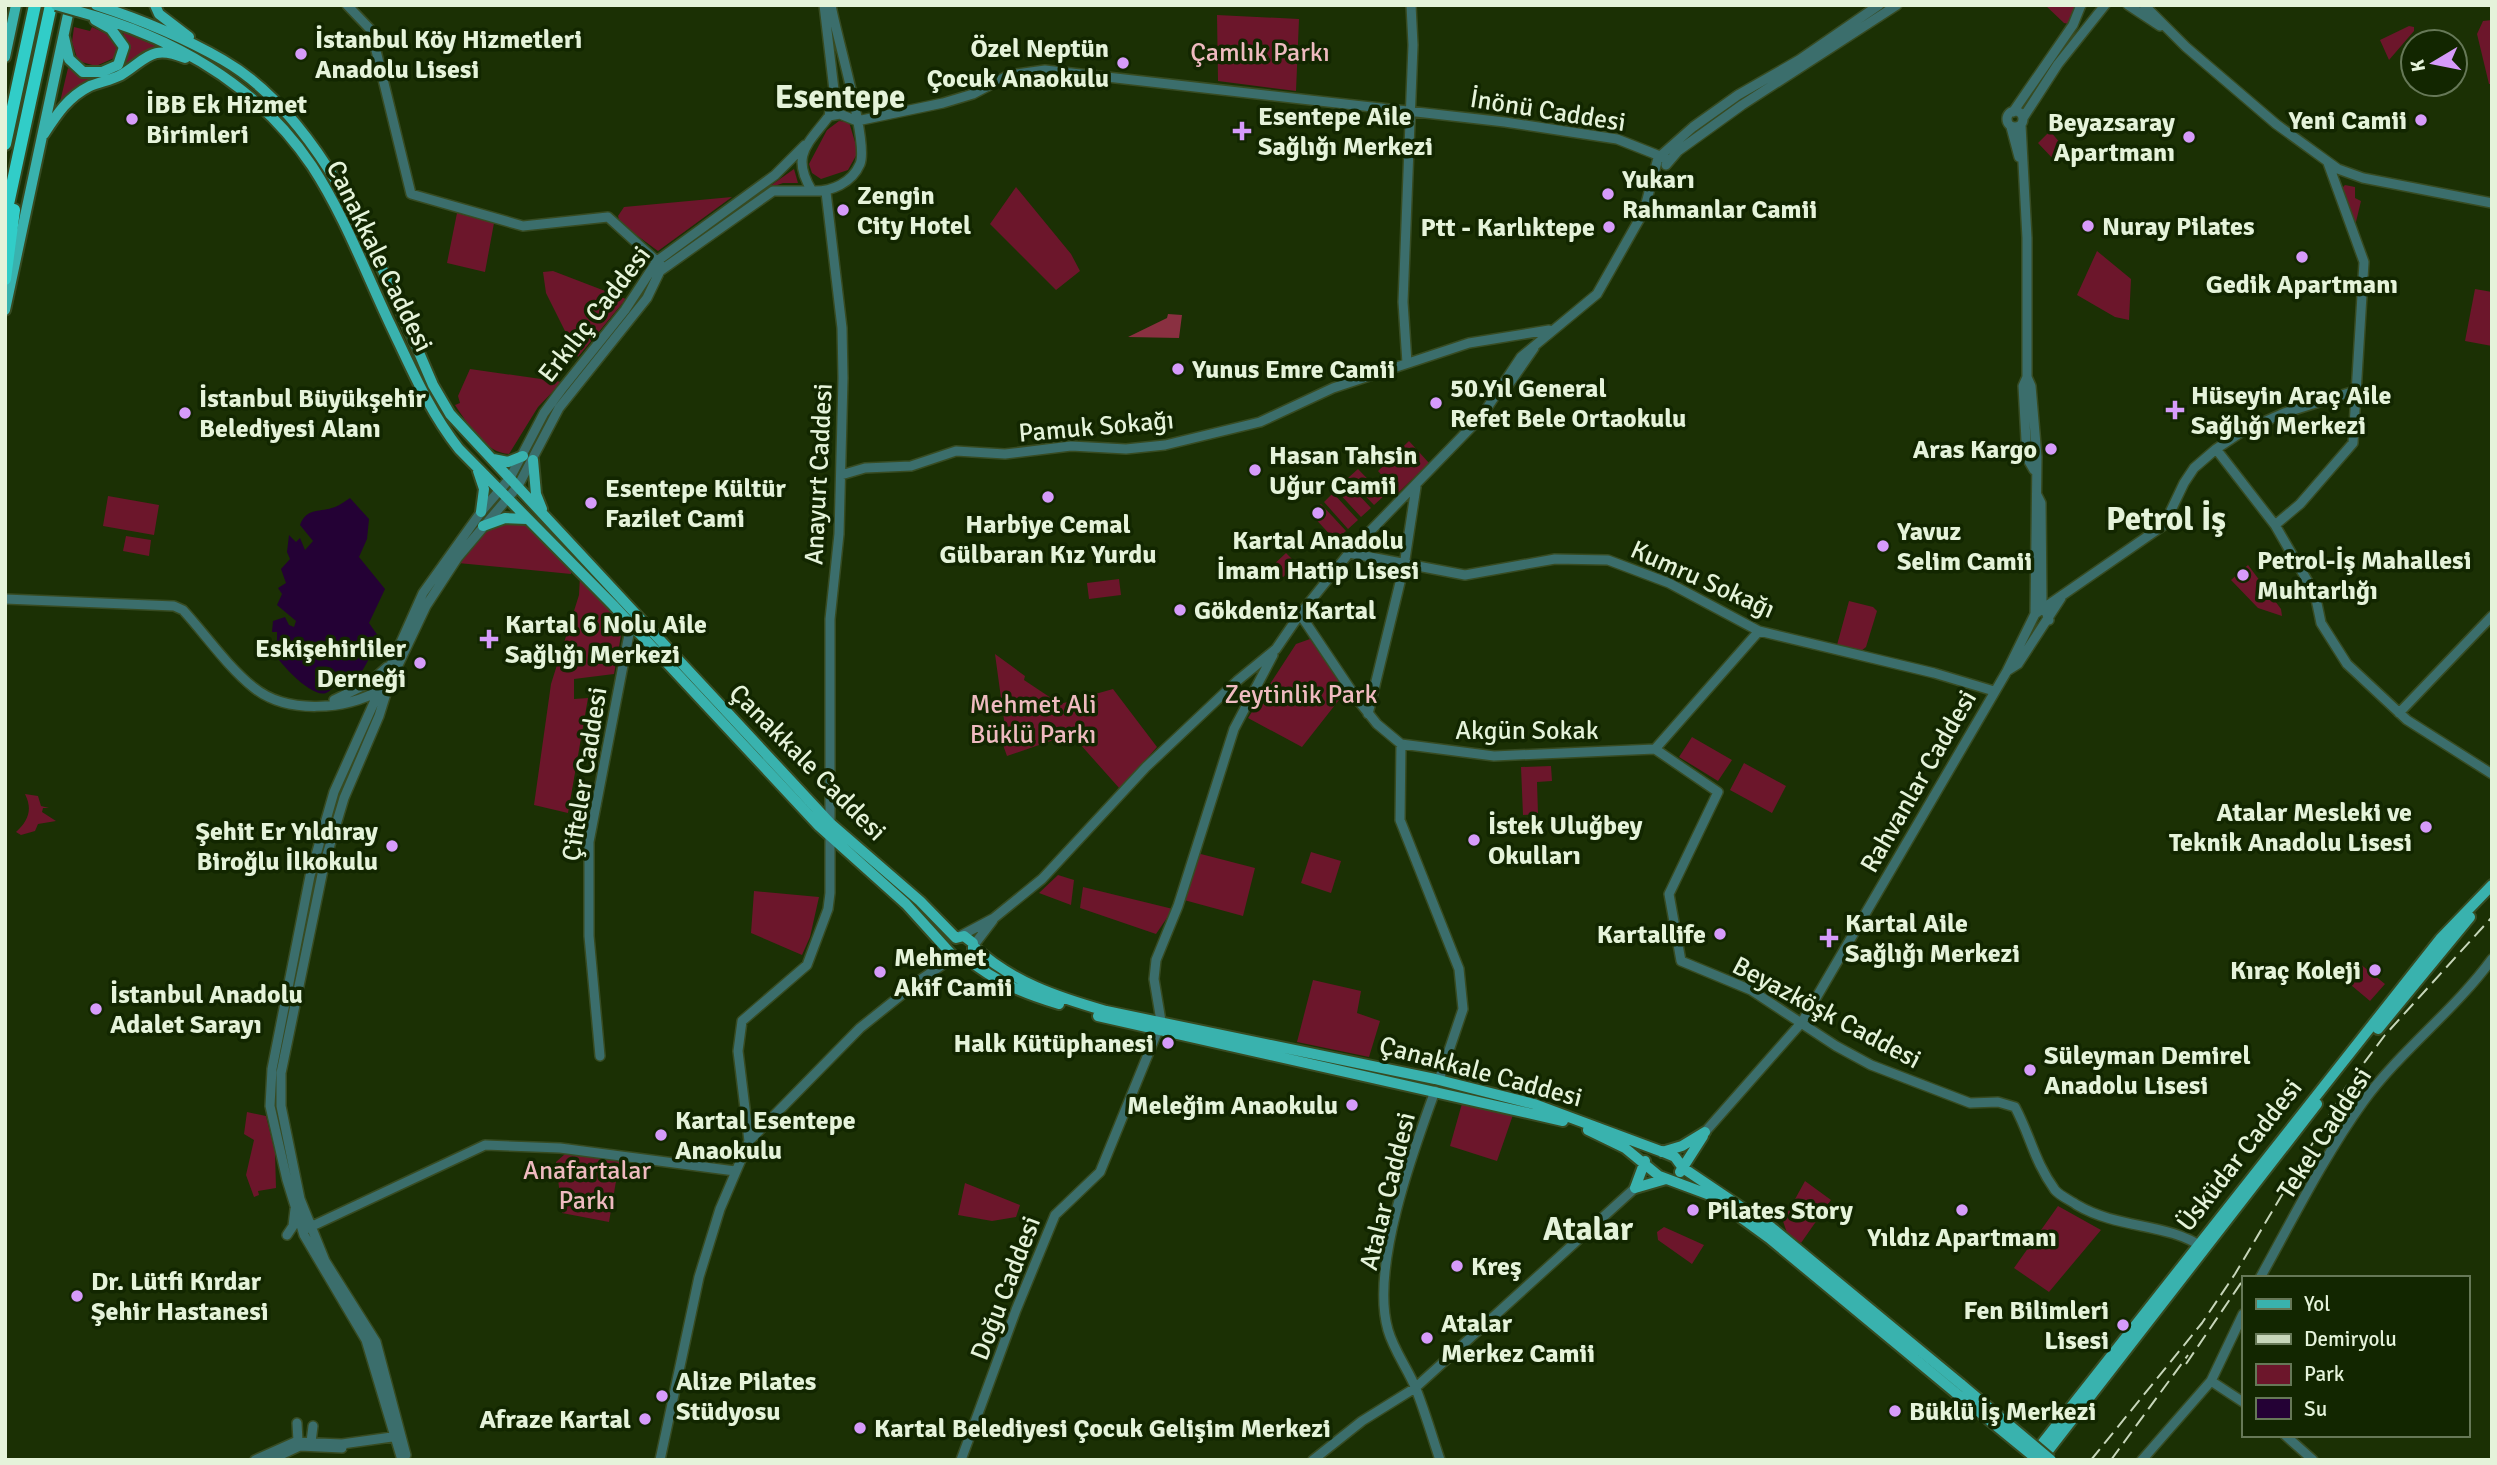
<svg xmlns="http://www.w3.org/2000/svg" width="2497" height="1465" font-family="Signika,sans-serif">
  <style>
    .green { fill: #6c162b }
    .forest { fill: #8a3041 }
    .water { fill: #240135 }
    .lines { fill: none; stroke-linecap: round; stroke-linejoin: round }
    .minor-casing { stroke: #374b22; stroke-width: 12 }
    .major-casing { stroke: #374b22; stroke-width: 14 }
    .highway-casing { stroke: #374b22; stroke-width: 16 }
    .minor { stroke: #3b6e6c; stroke-width: 9 }
    .major { stroke: #39b2ae; stroke-width: 10 }
    .highway { stroke: #31cdc8; stroke-width: 12 }
    .rail { stroke: #c7d6ba; stroke-width: 2; stroke-dasharray: 14 7; stroke-linecap: butt }
    .major-bridge-casing { stroke: #374b22; stroke-width: 14; stroke-linecap: butt }
    .major-bridge { stroke: #39b2ae; stroke-width: 10 }
    .poi-dot { fill: #d69bfa; stroke: #122600; stroke-width: 2.5 }
    .labels { text-anchor: middle; stroke-width: 7; stroke-linejoin: round; paint-order: stroke }
    .poi-label { font-size: 26px; font-weight: bold; fill: #e5f3da; stroke: #122600; text-anchor: start }
    .park-label { font-size: 26px; fill: #efbbc0; stroke: #122600 }
    .street-label { font-size: 26px; fill: #e5f3da; stroke: #122600 }
    .district-label { font-size: 33px; font-weight: bold; fill: #e5f3da; stroke: #122600 }
  </style>
  <rect width="100%" height="100%" fill="#1b3004"/>
  <path class="green" d="M2045,5h33l-9,19 -5,-1z
    M1217,15l82,4 -3,72 -78,-10z
    M2492,20v64h-3l-12,-50 6,-13z
    M2409,26l5,1v4l-25,29 -9,-20z
    M74,27l16,4 2,-4 19,9 6,10 -3,12 -18,8 -18,-5 -6,-19z
    M123,32l38,16 -29,12 -14,11 9,-16z
    M68,68l16,9 9,1 -33,24z
    M839,121l10,1 9,30 -10,18 -27,9 -9,-6 -3,-9 18,-34z
    M2050,131l16,19 -11,11 -17,-18z
    M794,169l4,14h-15l-17,6 -104,74z
    M2345,185l10,2v11l6,3 -6,25 -13,-38z
    M1016,187l55,67 9,17 -24,19 -66,-66z
    M732,197l-74,54 -38,-28 -2,-7 6,-9z
    M457,213l37,10 -9,49 -38,-9z
    M2097,251l34,28 -2,41 -14,-3 -38,-22z
    M553,271l73,28 -48,58 -32,-64 -3,-21z
    M2475,289l17,3v54l-27,-5z
    M470,369l92,13 -24,25 -29,47c-24,-1 -42,-31 -54,-49l5,-2 -2,-7z
    M1409,441l20,22 -31,30 -20,-22z
    M1358,469l26,27 -10,9 -26,-27z
    M1346,481l25,27 -10,9 -25,-27z
    M1333,493l25,27 -10,9 -24,-27z
    M108,496l51,9 -5,30 -51,-9z
    M1321,504l25,27 -11,9 -24,-26z
    M502,522l26,3 44,44 -1,5 -113,-11 21,-31z
    M126,536l25,4 -2,16 -26,-5z
    M1286,553l11,11 -16,15 -11,-11z
    M2248,565l33,44 1,7 -24,-8 -27,-28z
    M580,575l44,44 -10,55 -40,5v20l14,-1 -20,115 -34,-8 17,-121 28,-89z
    M1119,579l2,16 -32,4 -2,-16z
    M1849,601l24,6 4,4 -11,36 -5,4 -24,-6z
    M1310,639l36,52 -44,56 -54,-29 48,-74z
    M995,654l30,22 -1,4 36,24 53,-15 44,58 -37,42 -49,-55 -64,22 -4,-11 1,-25z
    M1692,737l40,23 -14,21 -39,-24z
    M1744,763l42,23 -14,27 -42,-23z
    M1551,766l1,15 -15,1 1,32 -15,1 -2,-48z
    M25,794l13,2 3,10 8,2h-6l-1,4 14,9 -18,3 -3,7 -14,4 -5,-3c12,-11 17,-22 9,-38z
    M1311,852l30,9 -10,32 -30,-10z
    M1197,853l58,15 -12,48 -59,-16z
    M1058,875l16,5 -3,25 -32,-12z
    M1083,887l90,22 -17,25 -76,-26z
    M754,891l65,6 -9,40 -8,18 -51,-22z
    M2359,963l26,21 -15,17 -25,-21z
    M1313,980l48,11 -4,22 23,8 -11,36 -72,-15z
    M1463,1100l51,12 -17,49 -47,-15z
    M247,1112l19,4 9,36 1,36 -18,3 1,4 -5,2 -8,-22 8,-35 -10,-6z
    M565,1154l55,4 -11,64 -47,-9 -6,-51z
    M1805,1181l26,19 -30,43 -14,-10 -4,-12z
    M965,1183l55,22 -4,12 -24,4 -34,-6z
    M2058,1206l43,24 -52,62 -35,-24z
    M1664,1227l40,18 -12,19 -34,-24 -1,-8z"/>
  <path class="forest" d="M1168,314l14,1 -3,23 -51,-1 39,-19z"/>
  <path class="water" d="M350,498l19,21 -2,20 -8,18 26,32 -16,34 14,20c-16,11 -17,29 -32,41l-12,-2c-4,3 -9,10 -13,11 -14,6 -50,-33 -55,-45l6,-8v-8h-5l1,-11 12,-4 4,8 5,2 2,-6 -19,-16 5,-11 -4,-6 8,-5 -5,-14 9,-10 -3,-7 2,-17 7,7 4,-4 5,12 8,-9 -13,-16c7,-18 19,-12 35,-18 5,-2 10,-6 15,-9z"/>
  <g class="lines">
    <g class="minor-casing">
      <path id="minor" d="M347,5l24,25 40,164 112,32 85,-9 52,47
        M824,5l10,85 -5,26
        M831,5c5,30 38,138 29,159 -8,19 -29,28 -48,27 -22,-36 -4,-47 17,-75l11,-2 17,7
        M2128,5l32,21
        M2144,5l42,42 90,77 62,45 25,9 129,25
        M2007 119a8 8 0 1 1 16 0a8 8 0 1 1-16 0Z
        M2013,112l60,-87 8,-20
        M2023,118l35,-54 47,-59
        M857,121l86,-18 30,-9 36,-19 36,-5 460,52 112,17 48,19 2,4
        M2011,127l8,30
        M1666,165l12,-14 64,-46 155,-100
        M1407,363l-4,-61 10,-257 -2,-40
        M2027,377l-4,9 4,72 7,12
        M1507,387l27,-39
        M2216,449l59,76 40,69 6,29 26,41 60,56 85,54
        M841,475l24,-7 46,-2 45,-15 49,3 66,-8 55,3 39,-4 95,-23 73,-34 136,-45 80,-13
        M2037,495l4,8 1,98 7,19
        M2275,525l25,-21 53,-61 11,-181 -36,-99
        M1349,553l116,22 90,-16 53,1 61,23 90,48 175,42 60,18
        M5,599l169,7 9,4c23,25 44,56 70,77 34,28 93,23 129,2
        M1300,614l57,85 20,25 24,20 93,12 161,-7
        M2035,614l129,-89 20,-42 10,-15 22,-19 27,-18 41,-18 74,-23
        M2007,671l11,-7 43,-66
        M334,700l35,-17 18,-16
        M2399,713l93,-97
        M1368,714l36,-148 12,-79
        M1401,744l-1,76 59,149 4,40 -24,71
        M1655,749l63,43 -49,102 12,67 70,29 85,56 35,19 99,38 28,-1 17,5c16,30 19,54 40,83 5,6 15,10 22,15 43,25 89,17 127,43
        M1655,749l104,-118
        M960,936l34,-18 48,-39 104,-112 91,-86 39,-32 24,-35 49,-61 132,-136 40,-60 76,-63 47,-83 14,-53 35,-31 45,-32 61,-35 80,-55
        M974,945l19,-25
        M1161,1021l-7,-42 2,-19 22,-54 56,-177 39,-74
        M600,1056l-11,-120v-94l42,-218
        M1435,1091c-22,60 -65,177 -47,239 6,21 20,39 28,59 9,23 16,47 24,71
        M1705,1132l97,-110 205,-351 28,-57 2,-157 -6,-71 -4,-9v-139l-6,-113
        M749,1141l111,-113 60,-48 34,-23
        M306,1229l179,-84 75,3 175,23
        M287,1235l6,-9 2,-17
        M2260,1278c31,-56 66,-125 103,-176 38,-52 91,-91 129,-143
        M2211,1381l32,21
        M297,1423l1,18
        M2285,1435l28,25
        M311,1442l2,-16
        M406,1455l-30,-113 -51,-81 -25,-62 -19,-93v-33l43,-208 20,-67 35,-82 10,-32 37,-78 32,-49 60,-71 41,-78 88,-110 13,-27 113,-80h39
        M255,1460l40,-18 47,2 57,-8
        M270,1460l30,-14 42,2
        M402,1460l-36,-120 -62,-105 -17,-55 -17,-74 2,-37 38,-193 24,-84 89,-199 58,-81 29,-34 34,-65 17,-23 64,-80 32,-49 118,-86 30,-30
        M660,1460l39,-183 21,-68 29,-68 -11,-90 4,-30 65,-56 21,-56 2,-16v-274l9,-85 4,-156 -1,-50 -16,-136
        M961,1460l55,-150 39,-95 45,-43 58,-142
        M1313,1460l49,-39 53,-33 220,-200
        M2142,1460l69,-79 32,-67"/>
    </g>
    <g class="major-casing">
      <path id="major" d="M96,5c43,14 87,32 127,55 106,61 163,218 210,325l17,29 380,409 90,78 36,37
        M155,5l4,9 30,23
        M77,11c94,25 180,73 235,155 32,49 53,105 78,158 21,44 39,87 69,125l154,156 206,221 87,78 48,53c7,5 14,4 19,-3v-11l-9,-7 -8,2
        M64,37l5,22 14,13h19l16,-7 6,-18 -13,-18 -16,-9
        M5,57l11,-52
        M44,134c13,-20 24,-37 46,-48 10,-4 21,-6 31,-11 26,-16 30,-31 64,-17
        M5,310l65,-305
        M493,459l15,3 15,-6
        M533,460l3,34 6,15
        M478,471l6,18 -3,23
        M483,526l22,-8 22,1
        M974,947c38,35 83,50 132,64l329,68 99,25 129,48 12,5 8,11 89,60 190,157
        M968,959c27,23 58,35 91,45
        M1098,1016l465,105
        M2378,1029l92,-112
        M1588,1130l37,18 34,28 51,19 59,43 187,155
        M1662,1152l20,-6 23,-14
        M1680,1172l23,-36
        M1635,1188l10,-27
        M1635,1188l31,-9
        M2033,1455l407,-516 52,-54
        M2041,1460l276,-356"/>
    </g>
    <g class="highway-casing">
      <path id="highway" d="M5,144l30,-139
        M5,218l46,-213
        M5,279l9,-69"/>
    </g>
    <use href="#minor" class="minor"/>
    <use href="#major" class="major"/>
    <use href="#highway" class="highway"/>
    <path class="rail" d="M2186,1364l57,-84
      M2091,1460l111,-137 33,-49 111,-187 39,-52 107,-118
      M2111,1460l77,-105"/>
    <g class="major-bridge-casing">
      <path id="major-bridge" d="M56,5l21,6
        M1962,1385l89,75
        M1956,1393l82,67"/>
    </g>
    <use href="#major-bridge" class="major-bridge"/>
  </g>
  <g class="poi-dot">
    <circle cx="301" cy="54" r="7"/>
    <circle cx="1123" cy="63" r="7"/>
    <circle cx="132" cy="119" r="7"/>
    <circle cx="2421" cy="120" r="7"/>
    <path d="M1238.5 120.5h7v7h7v7h-7v7h-7v-7h-7v-7h7z"/>
    <circle cx="2189" cy="137" r="7"/>
    <circle cx="1608" cy="194" r="7"/>
    <circle cx="843" cy="210" r="7"/>
    <circle cx="2088" cy="226" r="7"/>
    <circle cx="1609" cy="227" r="7"/>
    <circle cx="2302" cy="257" r="7"/>
    <circle cx="1178" cy="369" r="7"/>
    <circle cx="1436" cy="403" r="7"/>
    <path d="M2171.5 399.5h7v7h7v7h-7v7h-7v-7h-7v-7h7z"/>
    <circle cx="185" cy="413" r="7"/>
    <circle cx="2051" cy="449" r="7"/>
    <circle cx="1255" cy="470" r="7"/>
    <circle cx="1048" cy="497" r="7"/>
    <circle cx="591" cy="503" r="7"/>
    <circle cx="1318" cy="513" r="7"/>
    <circle cx="1883" cy="546" r="7"/>
    <circle cx="2243" cy="575" r="7"/>
    <circle cx="1180" cy="610" r="7"/>
    <path d="M485.5 628.5h7v7h7v7h-7v7h-7v-7h-7v-7h7z"/>
    <circle cx="420" cy="663" r="7"/>
    <circle cx="2426" cy="827" r="7"/>
    <circle cx="1474" cy="840" r="7"/>
    <circle cx="392" cy="846" r="7"/>
    <circle cx="1720" cy="934" r="7"/>
    <path d="M1825.5 927.5h7v7h7v7h-7v7h-7v-7h-7v-7h7z"/>
    <circle cx="2375" cy="970" r="7"/>
    <circle cx="880" cy="972" r="7"/>
    <circle cx="96" cy="1009" r="7"/>
    <circle cx="1168" cy="1043" r="7"/>
    <circle cx="2030" cy="1070" r="7"/>
    <circle cx="1352" cy="1105" r="7"/>
    <circle cx="661" cy="1135" r="7"/>
    <circle cx="1693" cy="1210" r="7"/>
    <circle cx="1962" cy="1210" r="7"/>
    <circle cx="1457" cy="1266" r="7"/>
    <circle cx="77" cy="1296" r="7"/>
    <circle cx="2123" cy="1325" r="7"/>
    <circle cx="1427" cy="1338" r="7"/>
    <circle cx="662" cy="1396" r="7"/>
    <circle cx="1895" cy="1411" r="7"/>
    <circle cx="645" cy="1419" r="7"/>
    <circle cx="860" cy="1428" r="7"/>
  </g>
  <g class="labels">
    <g class="poi-label">
      <text x="315" y="48">İstanbul Köy Hizmetleri<tspan x="315" dy="30">Anadolu Lisesi</tspan></text>
      <text x="1109" y="57" text-anchor="end">Özel Neptün<tspan x="1109" dy="30">Çocuk Anaokulu</tspan></text>
      <text x="146" y="113">İBB Ek Hizmet<tspan x="146" dy="30">Birimleri</tspan></text>
      <text x="1258" y="125">Esentepe Aile<tspan x="1258" dy="30">Sağlığı Merkezi</tspan></text>
      <text x="2407" y="129" text-anchor="end">Yeni Camii</text>
      <text x="2175" y="131" text-anchor="end">Beyazsaray<tspan x="2175" dy="30">Apartmanı</tspan></text>
      <text x="1622" y="188">Yukarı<tspan x="1622" dy="30">Rahmanlar Camii</tspan></text>
      <text x="857" y="204">Zengin<tspan x="857" dy="30">City Hotel</tspan></text>
      <text x="2102" y="235">Nuray Pilates</text>
      <text x="1595" y="236" text-anchor="end">Ptt - Karlıktepe</text>
      <text x="2302" y="293" text-anchor="middle">Gedik Apartmanı</text>
      <text x="1192" y="378">Yunus Emre Camii</text>
      <text x="1450" y="397">50.Yıl General<tspan x="1450" dy="30">Refet Bele Ortaokulu</tspan></text>
      <text x="2191" y="404">Hüseyin Araç Aile<tspan x="2191" dy="30">Sağlığı Merkezi</tspan></text>
      <text x="199" y="407">İstanbul Büyükşehir<tspan x="199" dy="30">Belediyesi Alanı</tspan></text>
      <text x="2037" y="458" text-anchor="end">Aras Kargo</text>
      <text x="1269" y="464">Hasan Tahsin<tspan x="1269" dy="30">Uğur Camii</tspan></text>
      <text x="605" y="497">Esentepe Kültür<tspan x="605" dy="30">Fazilet Cami</tspan></text>
      <text x="1048" y="533" text-anchor="middle">Harbiye Cemal<tspan x="1048" dy="30">Gülbaran Kız Yurdu</tspan></text>
      <text x="1897" y="540">Yavuz<tspan x="1897" dy="30">Selim Camii</tspan></text>
      <text x="1318" y="549" text-anchor="middle">Kartal Anadolu<tspan x="1318" dy="30">İmam Hatip Lisesi</tspan></text>
      <text x="2257" y="569">Petrol-İş Mahallesi<tspan x="2257" dy="30">Muhtarlığı</tspan></text>
      <text x="1194" y="619">Gökdeniz Kartal</text>
      <text x="505" y="633">Kartal 6 Nolu Aile<tspan x="505" dy="30">Sağlığı Merkezi</tspan></text>
      <text x="406" y="657" text-anchor="end">Eskişehirliler<tspan x="406" dy="30">Derneği</tspan></text>
      <text x="2412" y="821" text-anchor="end">Atalar Mesleki ve<tspan x="2412" dy="30">Teknik Anadolu Lisesi</tspan></text>
      <text x="1488" y="834">İstek Uluğbey<tspan x="1488" dy="30">Okulları</tspan></text>
      <text x="378" y="840" text-anchor="end">Şehit Er Yıldıray<tspan x="378" dy="30">Biroğlu İlkokulu</tspan></text>
      <text x="1845" y="932">Kartal Aile<tspan x="1845" dy="30">Sağlığı Merkezi</tspan></text>
      <text x="1706" y="943" text-anchor="end">Kartallife</text>
      <text x="894" y="966">Mehmet<tspan x="894" dy="30">Akif Camii</tspan></text>
      <text x="2361" y="979" text-anchor="end">Kıraç Koleji</text>
      <text x="110" y="1003">İstanbul Anadolu<tspan x="110" dy="30">Adalet Sarayı</tspan></text>
      <text x="1154" y="1052" text-anchor="end">Halk Kütüphanesi</text>
      <text x="2044" y="1064">Süleyman Demirel<tspan x="2044" dy="30">Anadolu Lisesi</tspan></text>
      <text x="1338" y="1114" text-anchor="end">Meleğim Anaokulu</text>
      <text x="675" y="1129">Kartal Esentepe<tspan x="675" dy="30">Anaokulu</tspan></text>
      <text x="1707" y="1219">Pilates Story</text>
      <text x="1962" y="1246" text-anchor="middle">Yıldız Apartmanı</text>
      <text x="1471" y="1275">Kreş</text>
      <text x="91" y="1290">Dr. Lütfi Kırdar<tspan x="91" dy="30">Şehir Hastanesi</tspan></text>
      <text x="2109" y="1319" text-anchor="end">Fen Bilimleri<tspan x="2109" dy="30">Lisesi</tspan></text>
      <text x="1441" y="1332">Atalar<tspan x="1441" dy="30">Merkez Camii</tspan></text>
      <text x="676" y="1390">Alize Pilates<tspan x="676" dy="30">Stüdyosu</tspan></text>
      <text x="1909" y="1420">Büklü İş Merkezi</text>
      <text x="631" y="1428" text-anchor="end">Afraze Kartal</text>
      <text x="874" y="1437">Kartal Belediyesi Çocuk Gelişim Merkezi</text>
    </g>
    <g class="park-label">
      <text x="1260" y="61">Çamlık Parkı</text>
      <text x="1301" y="703">Zeytinlik Park</text>
      <text x="1033" y="713">Mehmet Ali<tspan x="1033" dy="30">Büklü Parkı</tspan></text>
      <text x="587" y="1179">Anafartalar<tspan x="587" dy="30">Parkı</tspan></text>
    </g>
    <g class="street-label">
      <text transform="translate(1548 110) rotate(9)" y="9">İnönü Caddesi</text>
      <text transform="translate(380 256) rotate(64)" y="9">Canakkale Caddesi</text>
      <text transform="translate(594 314) rotate(-52)" y="9">Erkılıç Caddesi</text>
      <text transform="translate(1096 426) rotate(-5)" y="9">Pamuk Sokağı</text>
      <text transform="translate(818 474) rotate(-87)" y="9">Anayurt Caddesi</text>
      <text transform="translate(1703 579) rotate(24)" y="9">Kumru Sokağı</text>
      <text x="1527" y="739">Akgün Sokak</text>
      <text transform="translate(808 762) rotate(45)" y="9">Çanakkale Caddesi</text>
      <text transform="translate(584 774) rotate(-81)" y="9">Çifteler Caddesi</text>
      <text transform="translate(1918 781) rotate(-60)" y="9">Rahvanlar Caddesi</text>
      <text transform="translate(1827 1012) rotate(28)" y="9">Beyazköşk Caddesi</text>
      <text transform="translate(1481 1071) rotate(15)" y="9">Çanakkale Caddesi</text>
      <text transform="translate(2324 1133) rotate(-57)" y="9">Tekel Caddesi</text>
      <text transform="translate(2239 1155) rotate(-52)" y="9">Üsküdar Caddesi</text>
      <text transform="translate(1387 1191) rotate(-76)" y="9">Atalar Caddesi</text>
      <text transform="translate(1005 1288) rotate(-69)" y="9">Doğu Caddesi</text>
    </g>
    <g class="district-label">
      <text x="840" y="108">Esentepe</text>
      <text x="2166" y="530">Petrol İş</text>
      <text x="1588" y="1240">Atalar</text>
    </g>
  </g>
  <rect width="2497" height="1465" fill="none" stroke="#e5f3da" stroke-width="14"/>
  <rect x="2242" y="1276" width="228" height="161" fill="#122600" stroke="#667857" stroke-width="2"/>
  <rect x="2256" y="1299" width="35" height="10" fill="#39b2ae" stroke="#667857" stroke-width="2"/>
  <text x="2304" y="1311" font-size="21" fill="#e5f3da">Yol</text>
  <rect x="2256" y="1334" width="35" height="10" fill="#c7d6ba" stroke="#667857" stroke-width="2"/>
  <text x="2304" y="1346" font-size="21" fill="#e5f3da">Demiryolu</text>
  <rect x="2256" y="1364" width="35" height="21" fill="#6c162b" stroke="#667857" stroke-width="2"/>
  <text x="2304" y="1381" font-size="21" fill="#e5f3da">Park</text>
  <rect x="2256" y="1398" width="35" height="21" fill="#240135" stroke="#667857" stroke-width="2"/>
  <text x="2304" y="1416" font-size="21" fill="#e5f3da">Su</text>
  <g transform="translate(2434 63) rotate(260)"><circle r="33" fill="#122600" stroke="#667857" stroke-width="2"/>
  <path d="M0-5L12 26L0 18L-12 26Z" fill="#d69bfa"/>
  <text y="-10" font-size="19" font-weight="bold" text-anchor="middle" fill="#e5f3da">K</text>
  </g>
</svg>
